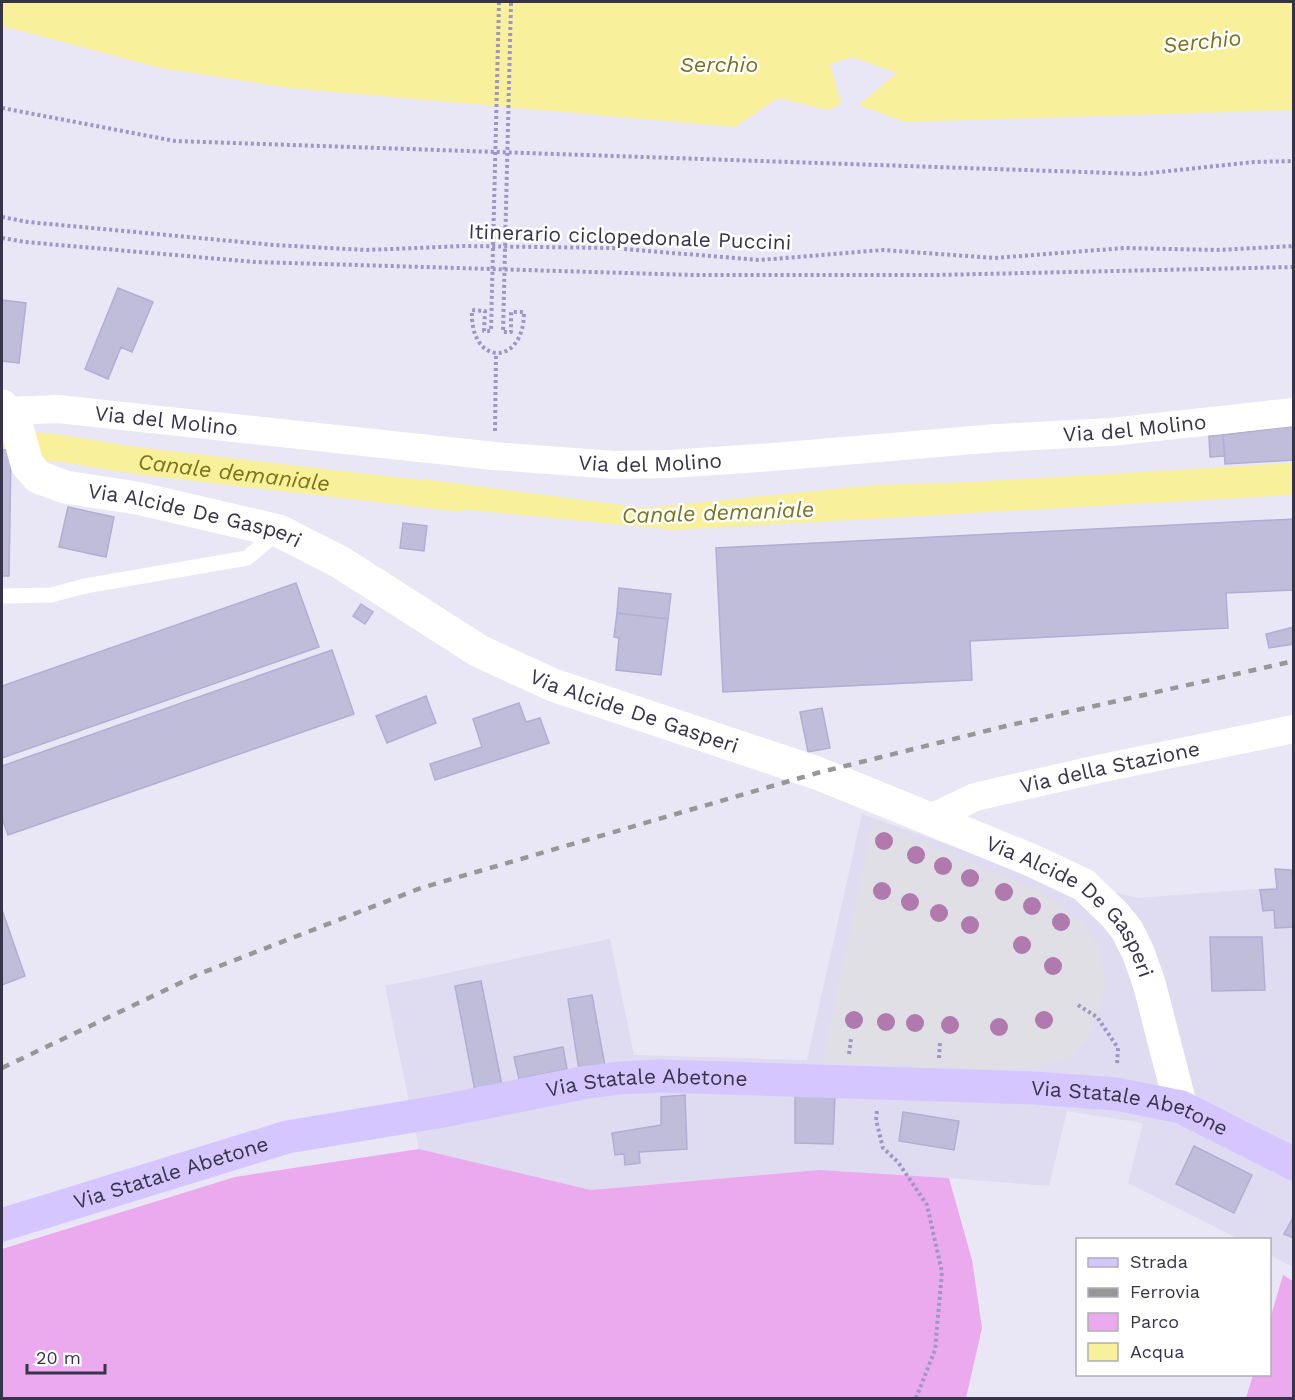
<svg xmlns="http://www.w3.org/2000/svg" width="1295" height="1400" font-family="'Work Sans',sans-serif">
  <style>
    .residential { fill: #dfdbf1 }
    .green { fill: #ebaaee }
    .parking { fill: #dfdfe5 }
    .water { fill: #f9f09c }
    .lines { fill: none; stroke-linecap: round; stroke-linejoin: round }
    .canal { stroke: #f9f09c; stroke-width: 27 }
    .building { fill: #c0bddb; stroke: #b1add4; stroke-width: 1.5 }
    .path { stroke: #9e97c5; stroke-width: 4; stroke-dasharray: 3 3; stroke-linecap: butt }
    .service { stroke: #fff; stroke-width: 15 }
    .minor { stroke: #fff; stroke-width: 28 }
    .tertiary { stroke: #fff; stroke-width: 33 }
    .secondary { stroke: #d5c6ff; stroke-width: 33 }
    .rail { stroke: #979797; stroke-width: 4.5; stroke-dasharray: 8 8; stroke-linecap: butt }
    .tree { fill: #b07aaf }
    .labels { text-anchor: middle; stroke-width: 5; stroke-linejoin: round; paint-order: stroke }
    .street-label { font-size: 21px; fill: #373449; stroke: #fff }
    .water-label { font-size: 22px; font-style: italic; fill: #7b731b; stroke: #fff }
  </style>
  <rect width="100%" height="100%" fill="#e9e6f5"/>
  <path class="residential" d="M862,814l140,50 136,34 155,-12v381l-23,-12v-15l-31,-1 -111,-56 15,-60 -76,-12 -18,75 -100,-8 -130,-8 -228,20 -172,-41 -34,-163 225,-47 24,116 173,5z"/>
  <path class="green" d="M419,1149l172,41 228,-20 130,8 23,82 10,68 -16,70h-964v-149l233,-72z
    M1283,1275l10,6v117h-47l7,-23 17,-1v-55z"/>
  <path class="parking" d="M873,822l168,70 42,32 16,22 7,35 -9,36 -11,25 -21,19 -34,7 -51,1 -158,-6z"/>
  <path class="water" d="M2,2h1291v108l-388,12 -46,-17 38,-32 -45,-16 -22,7 11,40 -13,6 -50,-12 -43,29 -446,-39 -128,-20 -159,-42z
    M1293,463v32l-619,35 -256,-25 5,-26 221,29 231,-23 97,-3z"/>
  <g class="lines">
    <path class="canal" id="s1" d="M2,443l57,5 80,13 319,37"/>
  </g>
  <path class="building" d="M118,288l35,14 -21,50 -11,-5 -13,32 -23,-10z
    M2,300l24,3 -7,60 -17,-2z
    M1294,426v34l-69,4 -2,-29z
    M1223,435l2,21 -15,1 -1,-21z
    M2,450h9l-2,126h-7z
    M68,507l46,10 -8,40 -47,-10z
    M1294,519v71l-68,3 2,35 -258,13 2,39 -249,12 -7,-144z
    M403,523l24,3 -3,25 -24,-3z
    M296,583l23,64 -317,111v-72z
    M619,588l52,6 -3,25 -51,-6z
    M361,604l12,8 -8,12 -12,-8z
    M617,613l51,6 -7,56 -45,-5 3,-32 -5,-1z
    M1294,627v17l-25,4 -3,-14z
    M332,650l22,64 -346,121 -6,-17v-52z
    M426,696l10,27 -49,20 -11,-27z
    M519,703l7,19 14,-4 9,25 -114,37 -5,-16 52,-17 -9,-28z
    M822,708l8,40 -22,4 -8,-40z
    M1275,869l16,1 3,22v35l-19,1 -1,-18 -11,1 -3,-21 17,-1z
    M2,910l23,66 -23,9z
    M1210,937h52l3,53 -53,1z
    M481,981l21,104 -27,6 -20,-105z
    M592,995l13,71 -26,4 -11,-71z
    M563,1047l4,22 -48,10 -5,-22z
    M795,1094h40l-2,50 -38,-1z
    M685,1095l2,54 -48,3 1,11 -15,2 -1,-11 -9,1 -3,-22 49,-8v-28z
    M903,1112l56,9 -5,29 -55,-9z
    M1194,1146l58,29 -18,38 -58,-29z
    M1294,1216v22l-10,-4z"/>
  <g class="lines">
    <path class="path" d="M499,2l-8,329h-7l1,-20 -13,-1c-3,56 52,58 52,2h-13v20h-8l8,-330
      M2,108l173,33 966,33 113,-12 40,-1
      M2,217l26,5 246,23 92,5 98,-4 147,2 149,12 123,-10 112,8 129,-10 93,2 77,-4
      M2,238l23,4 230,20 439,13h242l358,-8
      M495,431l1,-77
      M1078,1005l19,12 21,31 -1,18
      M849,1054l2,-15
      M939,1058l1,-16
      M877,1111l-1,9 7,28 15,14 29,43 15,67 -7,78 -19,48"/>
    <path class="service" d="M2,596l49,-1 34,-9 162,-28 32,-27"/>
    <g class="minor">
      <path id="s2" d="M7,411l51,-2 436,47 120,9 56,-1 103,-7 224,-19 114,-6 183,-20"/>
      <path id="s3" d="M929,819l46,-22 123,-28 196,-40"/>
    </g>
    <path class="tertiary" id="s4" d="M2,406l5,5 9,13 11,40 11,13 27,10 72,11 142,33 61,31 139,89 74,34 264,88 214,87 53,25 31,30 12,15 11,22 11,31 32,124"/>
    <path class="secondary" id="s5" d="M2,1225l285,-88 156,-26 139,-28 38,-5 40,-2 374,12 82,6 65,13 113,57"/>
    <path class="rail" d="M2,1068l197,-94 222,-86 396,-115 189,-47 288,-65"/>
  </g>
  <g class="tree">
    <circle cx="884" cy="841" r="9"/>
    <circle cx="916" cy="855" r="9"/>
    <circle cx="943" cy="866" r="9"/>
    <circle cx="970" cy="878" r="9"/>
    <circle cx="882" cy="891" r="9"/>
    <circle cx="1004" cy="892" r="9"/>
    <circle cx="910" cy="902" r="9"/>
    <circle cx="1032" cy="906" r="9"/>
    <circle cx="939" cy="913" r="9"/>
    <circle cx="1061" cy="922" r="9"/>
    <circle cx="970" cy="925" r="9"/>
    <circle cx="1022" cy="945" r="9"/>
    <circle cx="1053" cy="966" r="9"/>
    <circle cx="854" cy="1020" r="9"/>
    <circle cx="1044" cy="1020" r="9"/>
    <circle cx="886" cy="1022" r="9"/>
    <circle cx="915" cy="1023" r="9"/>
    <circle cx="950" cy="1025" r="9"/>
    <circle cx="999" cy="1027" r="9"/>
  </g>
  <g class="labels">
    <g class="street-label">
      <text transform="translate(630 237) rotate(2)" y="7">Itinerario ciclopedonale Puccini</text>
      <text dy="7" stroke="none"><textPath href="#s2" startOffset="160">Via del Molino</textPath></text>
      <text dy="7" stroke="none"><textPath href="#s2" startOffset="1132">Via del Molino</textPath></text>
      <text dy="7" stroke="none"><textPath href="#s2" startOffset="646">Via del Molino</textPath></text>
      <text dy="7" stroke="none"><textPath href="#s4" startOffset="243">Via Alcide De Gasperi</textPath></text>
      <text dy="7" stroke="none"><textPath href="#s4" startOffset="729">Via Alcide De Gasperi</textPath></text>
      <text dy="7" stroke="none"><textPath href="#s3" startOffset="189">Via della Stazione</textPath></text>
      <text dy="7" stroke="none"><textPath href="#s4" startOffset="1215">Via Alcide De Gasperi</textPath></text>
      <text dy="7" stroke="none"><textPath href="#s5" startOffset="663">Via Statale Abetone</textPath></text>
      <text dy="7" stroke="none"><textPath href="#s5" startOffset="1149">Via Statale Abetone</textPath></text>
      <text dy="7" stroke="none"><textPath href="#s5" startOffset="177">Via Statale Abetone</textPath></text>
    </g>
    <g class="water-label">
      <text transform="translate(1202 41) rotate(-6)" y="8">Serchio</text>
      <text x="719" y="72">Serchio</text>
      <text dy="8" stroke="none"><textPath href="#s1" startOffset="234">Canale demaniale</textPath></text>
      <text transform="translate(718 512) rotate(-2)" y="8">Canale demaniale</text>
    </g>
  </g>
  <rect width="1295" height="1400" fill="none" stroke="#373449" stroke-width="6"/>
  <rect x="1076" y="1238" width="195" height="138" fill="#ffffff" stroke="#afaeb6" stroke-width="1.5"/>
  <rect x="1088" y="1258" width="30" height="9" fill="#d5c6ff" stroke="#afaeb6" stroke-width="1.5"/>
  <text x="1130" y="1268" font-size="18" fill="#373449">Strada</text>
  <rect x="1088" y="1288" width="30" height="9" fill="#979797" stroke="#afaeb6" stroke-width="1.5"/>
  <text x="1130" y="1298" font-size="18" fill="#373449">Ferrovia</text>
  <rect x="1088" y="1313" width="30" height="18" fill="#ebaaee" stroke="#afaeb6" stroke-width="1.5"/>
  <text x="1130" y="1328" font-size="18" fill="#373449">Parco</text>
  <rect x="1088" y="1343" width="30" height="18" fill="#f9f09c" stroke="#afaeb6" stroke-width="1.5"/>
  <text x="1130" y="1358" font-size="18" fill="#373449">Acqua</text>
  <path d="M27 1364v9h78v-9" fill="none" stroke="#373449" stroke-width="3"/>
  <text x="36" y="1364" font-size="18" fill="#373449" stroke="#ffffff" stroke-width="4.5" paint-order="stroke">20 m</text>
</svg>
